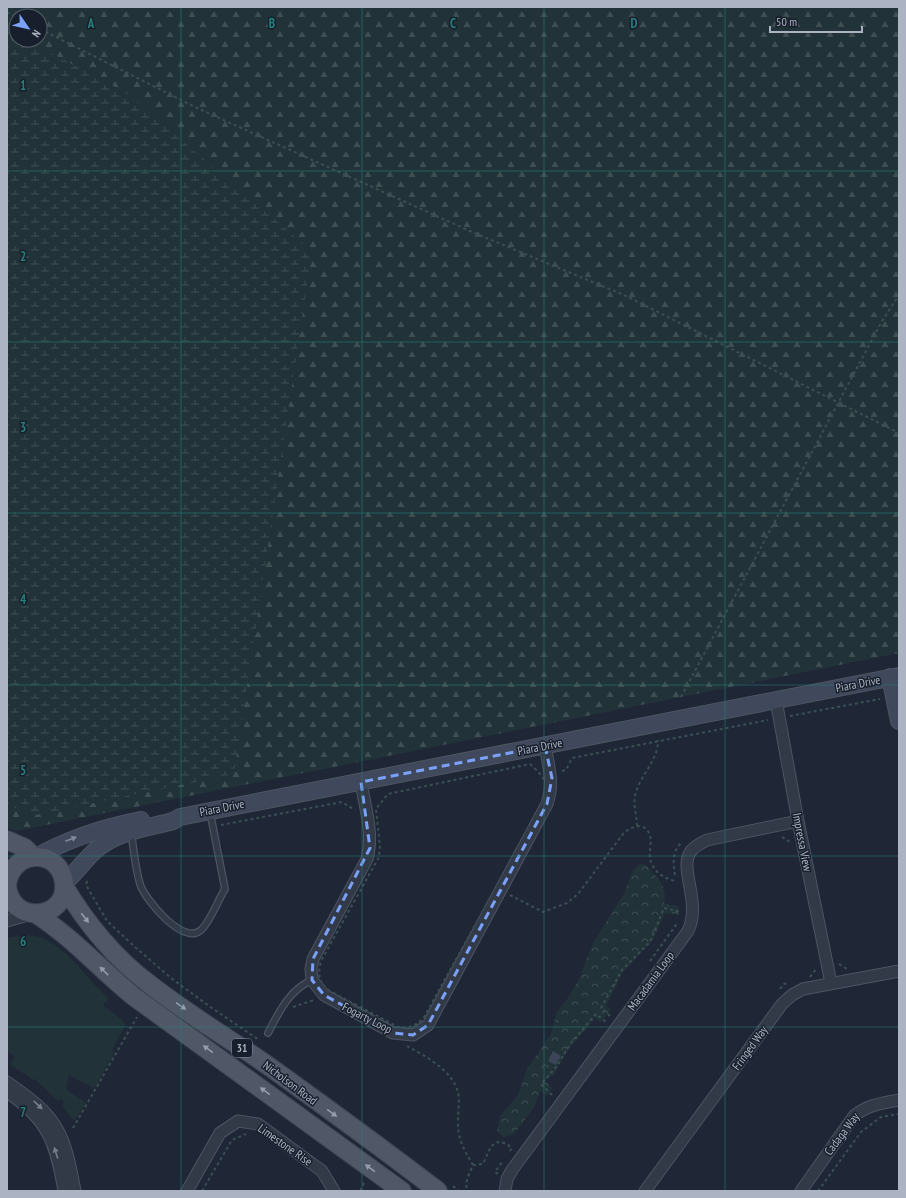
<svg xmlns="http://www.w3.org/2000/svg" width="906" height="1198" font-family="'PT Sans Narrow',sans-serif">
  <style>
    .grass { fill: #213338 }
    .forest { fill: url(#forest-firs); fill-rule: evenodd }
    .wetland { fill: url(#wetland-marsh) }
    .park { fill: url(#park-crowns) }
    .building { fill: #3b4557 }
    .lines { fill: none; stroke-linecap: round; stroke-linejoin: round }
    .lane-casing { stroke: #4d5462; stroke-width: 8 }
    .street-casing { stroke: #4d5462; stroke-width: 13 }
    .secondary-casing { stroke: #4d5462; stroke-width: 18 }
    .primary-casing { stroke: #3c4251; stroke-width: 20 }
    .path { stroke: #3b4f52; stroke-width: 2; stroke-dasharray: 3 3; stroke-linecap: butt }
    .lane { stroke: #323947; stroke-width: 5.5 }
    .street { stroke: #323947; stroke-width: 11 }
    .secondary { stroke: #40485b; stroke-width: 16 }
    .primary { stroke: #505868; stroke-width: 18 }
    .oneway { fill: #81899a }
    .oneway2 { fill: #959dad }
    .oneway3 { fill: #757d8c }
    .marked { fill: none; stroke: #7ba2fb; stroke-width: 3; stroke-dasharray: 8 5; stroke-linejoin: round }
    .grid { fill: none; stroke: #277f7b; stroke-width: 1; stroke-opacity: 0.55 }
    .labels { text-anchor: middle; stroke-width: 3; stroke-linejoin: round; paint-order: stroke }
    .shield { fill: #181f2c; stroke: #808796; stroke-width: 1 }
    .shield-label { font-size: 11px; font-weight: bold; fill: #acb4c4 }
    .street-label { font-size: 12px; fill: #acb4c4; stroke: #181f2c }
    .grid-label { font-size: 13px; text-anchor: middle; font-weight: bold; fill: #277f7b; stroke: #181f2c; stroke-width: 3; stroke-linejoin: round; paint-order: stroke }
  </style>
  <defs>
    <pattern id="forest-firs" width="22" height="20" patternUnits="userSpaceOnUse"><rect width="22" height="20" fill="#213338"/><path d="M5 1l3.5 6h-7zM16 11l3.5 6h-7z" fill="#3f4e53"/></pattern>
    <pattern id="wetland-marsh" width="20" height="14" patternUnits="userSpaceOnUse"><rect width="20" height="14" fill="#213338"/><path d="M1 5h8M5 5V1M11 12h8M15 12V8" fill="none" stroke="#3f4e53"/></pattern>
    <pattern id="park-crowns" width="20" height="18" patternUnits="userSpaceOnUse"><rect width="20" height="18" fill="#213338"/><path d="M2 6a3 3 0 1 1 6 0M12 15a3 3 0 1 1 6 0" fill="none" stroke="#3f4e53"/></pattern>
  </defs>
  <rect width="100%" height="100%" fill="#1f2737"/>
  <path class="grass" d="M26,935c36,0 58,44 83,63l-6,7 21,17 1,4 -13,24 2,4 -20,34 -25,-13 -3,11 2,5 18,12 -12,18 -12,-16 2,-2 -3,-4 -3,2 -23,-22 -2,1 -23,-16 5,-7 -8,-6v-113z"/>
  <path class="forest" d="M7,7h892v646l-883,178 -9,-4zM16,16h24v24h-24z"/>
  <path class="wetland" d="M7,30l9,5v5h10l99,52 187,159 -78,523 -203,42 -24,-12z"/>
  <path class="park" d="M642,864l4,1c11,12 22,22 18,39l15,2v9l-14,-2 -12,27 -31,33 -16,33 5,3 -10,13 -6,-4 -28,33 -13,23 -9,7 7,7 -5,8 -6,-5 -4,7 -2,8 -21,28 -11,3 -6,-6 3,-15 18,-21 9,-26 24,-35 6,-22 11,-14 11,-19 14,-36 32,-51 7,-20 6,-7z"/>
  <path class="building" d="M553,1051l8,5 -5,9 -8,-4z"/>
  <g class="lines">
    <g class="lane-casing">
      <path id="lane" d="M131,832c3,17 4,36 9,52 5,16 45,64 62,45 9,-9 16,-29 23,-40l-15,-77
        M268,1033c11,-21 21,-43 44,-53"/>
    </g>
    <g class="street-casing">
      <path id="street" d="M776,700l22,121 33,162
        M361,782c4,26 13,52 6,77l-54,100 -2,10 1,11 12,15 69,38 20,2 15,-10 119,-221c7,-20 2,-37 -2,-58
        M7,921l25,-7
        M7,1082c51,35 57,49 68,109
        M7,1092c42,28 49,52 57,99
        M187,1191l33,-58 18,-12 20,3 64,47 12,20
        M505,1191l2,-12 5,-9 176,-239c14,-29 -10,-63 3,-80 4,-5 10,-8 16,-11l91,-19
        M645,1191l137,-187 10,-9 11,-6 96,-18
        M801,1191l53,-75c13,-11 28,-13 45,-16"/>
    </g>
    <g class="secondary-casing">
      <path id="secondary" d="M890,677l9,44
        M36,857c34,-19 68,-30 105,-37
        M64,883c13,-11 21,-24 34,-35 21,-17 50,-20 75,-27l7,-4 719,-141"/>
    </g>
    <g class="primary-casing">
      <path id="primary" d="M7,840l18,8 9,9
        M7,885c4,-36 53,-38 57,-2 4,37 -54,43 -57,2
        M64,886c22,37 50,71 84,97 39,31 82,56 122,84 57,41 113,82 168,124
        M36,914c36,23 64,55 97,82l269,195"/>
    </g>
    <path class="path" d="M7,12l9,5
      M40,29l157,79 275,124 152,63 275,138
      M681,697l201,-376 17,-26
      M790,716l90,-17
      M530,764c13,12 16,14 16,33l-123,222c-9,7 -14,10 -25,8l-70,-37c-10,-9 -10,-16 -7,-29l58,-104 1,-11 -4,-37 12,-15z
      M562,771l4,-1 6,-12 196,-38
      M221,825l121,-23 13,8
      M637,826c0,-12 -5,-22 -1,-34 5,-17 23,-34 22,-52
      M782,837l8,5
      M675,875c-2,-12 -3,-24 7,-33
      M87,881l-1,4 21,36 28,26 36,31 38,28 50,34
      M510,895l33,17 24,-9 11,-9 45,-60c8,-8 23,-13 27,2 2,7 -1,15 0,22 2,13 14,21 26,23
      M650,961l28,-39
      M839,964l8,5
      M810,977l6,-8
      M780,989l4,-5 5,-1
      M293,1007l21,-7
      M610,1016l-9,-8 21,-38 28,-28 14,-34 17,4
      M407,1046c18,10 45,24 51,46 2,9 0,19 0,28 -1,18 6,30 15,45l-6,14 -1,12
      M552,1095l-11,-11 16,-18 13,-22 26,-30 10,8
      M73,1128l64,-111
      M473,1165l10,-1c7,-15 10,-31 29,-16l-2,3
      M498,1174l-3,-2 7,-10
      M453,1186l6,5
      M202,1191l30,-51 14,-6
      M360,1191l4,-8
      M818,1191l43,-59 20,-15 18,-3"/>
    <use href="#lane" class="lane"/>
    <use href="#street" class="street"/>
    <use href="#secondary" class="secondary"/>
    <use href="#primary" class="primary"/>
  </g>
  <defs><path id="oneway-solid" d="M-6-.8H1V-3.2L6.5 0L1 3.2V.8H-6Z"/></defs>
  <use class="oneway" href="#oneway-solid" transform="translate(71 839) rotate(-21)"/>
  <g class="oneway2">
    <use href="#oneway-solid" transform="translate(85 918) rotate(52)"/>
    <use href="#oneway-solid" transform="translate(104 971) rotate(-135)"/>
    <use href="#oneway-solid" transform="translate(181 1006) rotate(34)"/>
    <use href="#oneway-solid" transform="translate(208 1049) rotate(-144)"/>
    <use href="#oneway-solid" transform="translate(265 1091) rotate(-144)"/>
    <use href="#oneway-solid" transform="translate(332 1113) rotate(36)"/>
    <use href="#oneway-solid" transform="translate(370 1168) rotate(-144)"/>
  </g>
  <g class="oneway3">
    <use href="#oneway-solid" transform="translate(38 1105) rotate(43)"/>
    <use href="#oneway-solid" transform="translate(56 1153) rotate(-107)"/>
  </g>
  <path class="marked" d="M545,746l7,32 -5,26 -119,221 -15,10 -20,-2 -69,-38 -12,-15 1,-21 57,-111 -9,-66z"/>
  <path class="grid" d="M181,7v1184M362,7v1184M544,7v1184M725,7v1184M7,171h892M7,342h892M7,513h892M7,685h892M7,856h892M7,1027h892"/>
  <g class="labels">
    <rect class="shield" x="232" y="1039" width="20" height="18" rx="3"/>
    <g class="shield-label">
      <text x="242" y="1052">31</text>
    </g>
    <g class="street-label">
      <text transform="translate(858 684) rotate(-11)" y="4">Piara Drive</text>
      <text transform="translate(540 747) rotate(-11)" y="4">Piara Drive</text>
      <text transform="translate(222 808) rotate(-11)" y="4">Piara Drive</text>
      <text transform="translate(802 842) rotate(79)" y="4">Impressa View</text>
      <text transform="translate(651 981) rotate(-54)" y="4">Macadamia Loop</text>
      <text transform="translate(367 1018) rotate(27)" y="4">Fogarty Loop</text>
      <text transform="translate(750 1048) rotate(-54)" y="4">Fringed Way</text>
      <text transform="translate(290 1083) rotate(37)" y="4">Nicholson Road</text>
      <text transform="translate(842 1134) rotate(-53)" y="4">Cadaga Way</text>
      <text transform="translate(285 1145) rotate(35)" y="4">Limestone Rise</text>
    </g>
  </g>
  <g class="grid-label">
    <text x="91" y="28">A</text>
    <text x="272" y="28">B</text>
    <text x="453" y="28">C</text>
    <text x="634" y="28">D</text>
    <text x="23" y="90">1</text>
    <text x="23" y="261">2</text>
    <text x="23" y="432">3</text>
    <text x="23" y="604">4</text>
    <text x="23" y="775">5</text>
    <text x="23" y="946">6</text>
    <text x="23" y="1117">7</text>
  </g>
  <rect width="906" height="1198" fill="none" stroke="#acb4c4" stroke-width="16"/>
  <g transform="translate(28 28) rotate(124)"><circle r="19" fill="#181f2c" stroke="#535b69"/>
  <path d="M0-3L7 15L0 10L-7 15Z" fill="#7ba2fb"/>
  <text y="-6" font-size="11" font-weight="bold" text-anchor="middle" fill="#acb4c4">N</text>
  </g>
  <path d="M770 26v6h92v-6" fill="none" stroke="#acb4c4" stroke-width="2"/>
  <text x="776" y="26" font-size="12" fill="#acb4c4" stroke="#181f2c" stroke-width="3" paint-order="stroke">50 m</text>
</svg>
